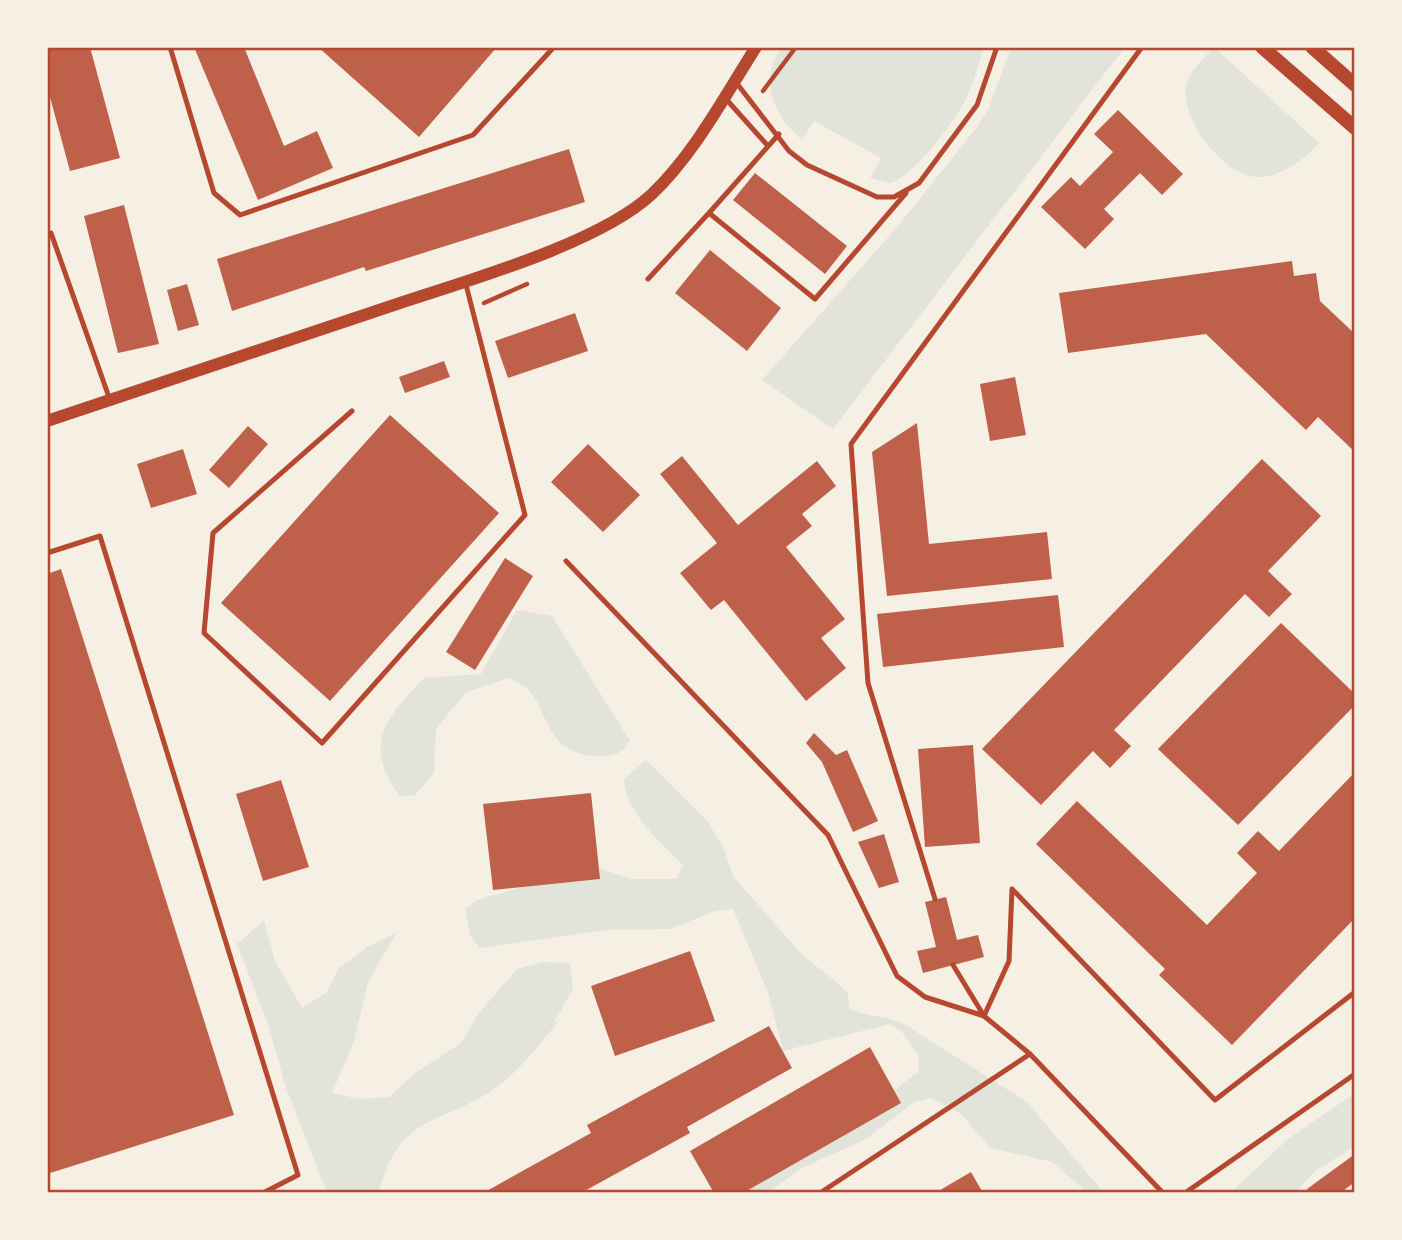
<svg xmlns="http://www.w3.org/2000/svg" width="1402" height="1240" font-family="'IBM Plex Serif',serif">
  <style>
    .green { fill: #e2e4dc }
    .building { fill: #bf614a }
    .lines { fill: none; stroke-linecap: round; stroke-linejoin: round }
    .path { stroke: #b5482f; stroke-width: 4.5 }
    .service { stroke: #b5482f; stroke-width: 5 }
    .tertiary { stroke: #b5482f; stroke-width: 12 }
    .secondary { stroke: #b5482f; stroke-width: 14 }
    .neatline { fill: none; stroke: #b5482f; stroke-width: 2.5 }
  </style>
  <rect width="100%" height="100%" fill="#f6efe4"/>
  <path class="green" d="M782,47h202c-6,17 -10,36 -18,52 -12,23 -51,76 -75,84l-21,-5 11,-20 -67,-37 -12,19c-29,-26 -44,-58 -20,-93z
    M1011,47h114l-292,382 -71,-49 135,-153 80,-100 11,-17z
    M1214,47l105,96c-14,16 -38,34 -60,34 -34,1 -79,-58 -73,-90 3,-16 17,-28 28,-40z
    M517,610l35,6 78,125c-3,4 -8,10 -12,12 -17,8 -48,2 -60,-13 -20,-24 -15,-48 -49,-62l-43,14 -30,37 -2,44 -19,22 -14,2c-40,-51 -15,-80 23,-119l57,-4z
    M646,760l62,62 16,27 9,27 70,80 35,27 10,11 1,14c18,10 37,7 55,16l123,78 77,91h-16l-36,-31 -62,-14 -30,-35 -29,-15 -17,4 -48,37 -62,28 -37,26h-42l156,-93 37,-28 1,-16 -17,-24 -12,-8 -107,27 -15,-58 -35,-84 -18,2 -45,18 -64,1 -126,18 -9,-11 -6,-28 12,-9 46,-13 25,-13 41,-9 42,14h46l6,-14c-22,-23 -58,-52 -59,-86z
    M264,920l11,41 27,47 24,-15 13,-25 28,-21 29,-14 -28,49 -14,60 -22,51 28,6 29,-2 26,-24 46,-30 17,-29 39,-45 27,-7 26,1 3,26 -19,34 5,-2c-18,21 -36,46 -58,63 -54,42 -102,25 -122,109h-52l-42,-108 -16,-58 -32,-83z
    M1355,1093v53l-41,26 -19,21h-65l58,-54z"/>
  <path class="building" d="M47,47h43l30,111 -50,13 -23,-85z
    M194,47h50l40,99 33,-15 16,37 -75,32z
    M318,47h179l-78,90z
    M1118,110l65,64 -21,21 -22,-22 -36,36 10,10 -29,30 -44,-42 30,-30 9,9 33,-34 -19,-18z
    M569,149l16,53 -219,69 -2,-4 -132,44 -15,-52z
    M755,173l92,73 -22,28 -92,-74z
    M124,205l35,139 -41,9 -34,-137z
    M710,250l71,58 -34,43 -72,-58z
    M1292,261l2,15 22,-3 4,28 35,33v118l-37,-35 -12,13 -100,-96 -138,19 -9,-60z
    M187,284l12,41 -21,6 -11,-41z
    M575,313l13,38 -80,27 -13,-37z
    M444,361l6,16 -45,16 -6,-16z
    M1015,377l11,58 -36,6 -10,-57z
    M390,415l109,98 -169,188 -109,-98z
    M917,423l12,121 118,-12 5,47 -165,17 -15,-144z
    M248,426l20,18 -39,44 -20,-18z
    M588,444l52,51 -37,37 -52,-50z
    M183,449l14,45 -46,14 -14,-44z
    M682,456l56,69 79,-64 19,25 -34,28 10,12 -26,21 59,72 -24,19 25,30 -40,33 -82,-101 -13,10 -31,-37 37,-30 -57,-69z
    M1262,459l59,57 -53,55 24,23 -23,23 -24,-23 -131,136 17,16 -21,22 -17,-17 -52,54 -59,-56z
    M505,558l28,18 -58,94 -29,-18z
    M61,569l173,546 -187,59v-600z
    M1058,595l6,52 -181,20 -6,-53z
    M1281,623l74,71v11l-117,120 -80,-76z
    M814,733l22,22 11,-5 31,71 -25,11 -31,-70 -16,-19z
    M973,745l7,98 -55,4 -7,-98z
    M1355,772v146l-123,127 -73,-70 6,-6 -129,-125 41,-43 130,124 50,-52 -20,-20 21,-22 21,20z
    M281,780l28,87 -46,14 -27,-87z
    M591,793l9,86 -107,11 -10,-86z
    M884,834l15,48 -20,6 -21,-46z
    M946,897l11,43 21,-5 6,22 -61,16 -6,-22 19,-4 -11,-45z
    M690,951l25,70 -100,35 -24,-70z
    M769,1026l23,42 -105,59 3,6 -109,60h-98l108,-60 -4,-8z
    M870,1047l31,56 -158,90h-29l-24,-42z
    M1355,1154v28l-15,11h-30l-3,-4z
    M971,1172l12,21h-48z"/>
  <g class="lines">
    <path class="path" d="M763,91l33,-44
      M484,303l43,-19"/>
    <path class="service" d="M170,47l44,146 26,22 233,-80 81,-88
      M735,81l54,70 18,14 70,32h17l25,-14 58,-78 20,-58
      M726,99l42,47
      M779,134l-70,79 106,86 91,-106
      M47,235l4,-2 59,167
      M648,279l61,-66
      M352,411l-139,122 -9,100 118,110 203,-228 -60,-234
      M47,553l53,-17 198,639 -35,18
      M566,561l262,274 69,141 28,21 59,19 46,38 133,139
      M935,899l-67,-216 -17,-239 291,-397
      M953,965l31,51
      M984,1016l25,-55 3,-72 203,211 140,-108
      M820,1193l210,-139
      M1185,1193l170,-119"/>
    <path class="tertiary" d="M47,421c117,-40 235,-79 353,-118 69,-23 200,-60 252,-109 42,-40 73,-98 104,-147"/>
    <path class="secondary" d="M1262,47l93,81
      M1312,47l43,38"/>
  </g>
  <rect width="1402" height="1240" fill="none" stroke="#f6efe4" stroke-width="98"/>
  <rect x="49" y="49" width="1304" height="1142" class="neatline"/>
</svg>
